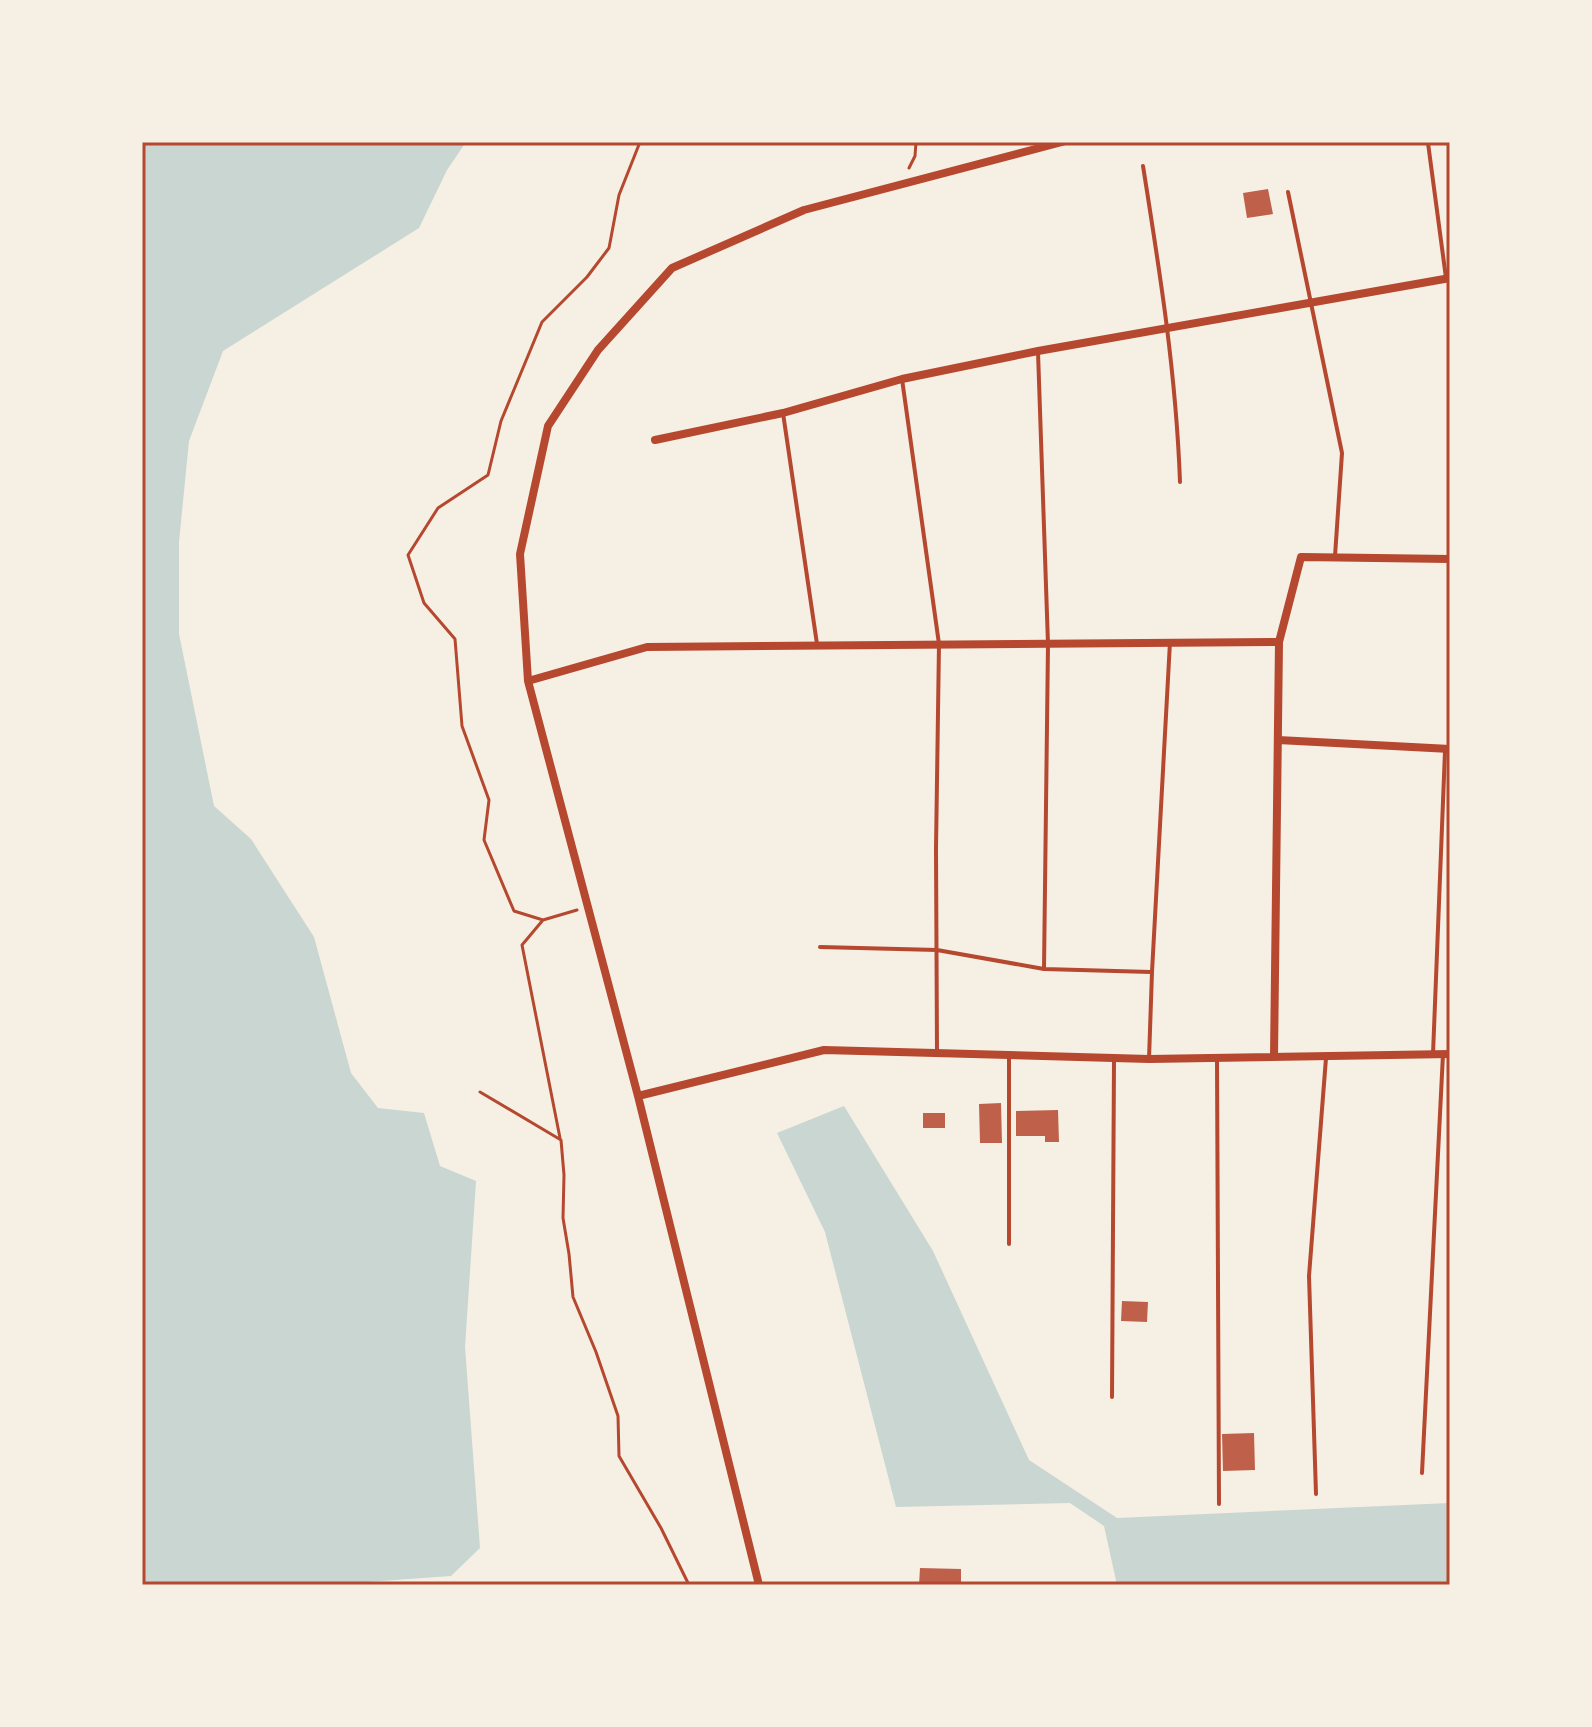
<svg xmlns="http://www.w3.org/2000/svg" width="1592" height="1727" font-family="Manrope,sans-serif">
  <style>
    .water { fill: #c9d6d2 }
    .building { fill: #bf614a }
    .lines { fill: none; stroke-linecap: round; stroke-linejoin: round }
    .path { stroke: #b5482f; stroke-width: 3 }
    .service { stroke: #b5482f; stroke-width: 4 }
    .minor { stroke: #b5482f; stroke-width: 8 }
    .neatline { fill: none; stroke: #b5482f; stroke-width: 3 }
  </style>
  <rect width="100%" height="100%" fill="#f6efe4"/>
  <path class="water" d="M142,142h324l-19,28 -28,58 -196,123 -34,90 -10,101v92l35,172 37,33 63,98 37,136 27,35 46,5 16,53 36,15 -11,166 15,201 -29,28 -126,9h-183z
    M844,1106l89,145 96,209 88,58 333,-15v82h-333l-13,-59 -34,-23 -174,4 -71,-275 -48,-99z"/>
  <path class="building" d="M1268,189l5,25 -26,4 -4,-25z
    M1001,1103l1,40h-22l-1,-39z
    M1058,1110l1,32h-14v-6h-29v-25z
    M923,1113h22v15h-22z
    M1122,1301l26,1 -1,20 -26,-1z
    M1254,1433l1,37 -32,1 -1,-37z
    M920,1568l41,1v16h-42z"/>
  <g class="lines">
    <path class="path" d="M721,143l1,-1
      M909,168l6,-12 1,-14
      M577,910l-34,10 -29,-9 -30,-71 5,-40 -27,-74 -7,-87 -31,-36 -16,-48 30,-47 50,-33 13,-54 41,-99 45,-45 22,-29 10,-53 21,-53
      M543,920l-21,25 38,193
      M480,1092l81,48 3,35 -1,43 6,36 4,43 23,55 22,64 1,40 42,72 28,57"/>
    <path class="service" d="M1428,143l18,135
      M1143,166c17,107 33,207 37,316
      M1288,192l54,261 -7,103
      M1038,352l10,292 -4,325
      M902,379l37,265 -3,205 1,204
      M783,413l34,231
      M820,947l117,3 107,19 107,3
      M1433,1054l12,-303
      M1009,1057v187
      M1149,1059l3,-87 18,-330
      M1217,1060l2,444
      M1112,1397l2,-337
      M1422,1473l21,-419
      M1316,1494l-7,-218 17,-218"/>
    <path class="minor" d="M655,440l128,-27 119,-34 136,-28 412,-73
      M528,681l119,-34 632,-5
      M1278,740l172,9
      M1274,1057l5,-415 22,-85 149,2
      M638,1096l186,-46 325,9 301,-5
      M759,1585l-121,-489 -110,-415 -8,-127 28,-128 50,-76 74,-82 132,-58 258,-68"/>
  </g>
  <rect width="1592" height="1727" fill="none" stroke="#f6efe4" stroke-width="288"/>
  <rect x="144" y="144" width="1304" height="1439" class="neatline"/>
</svg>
